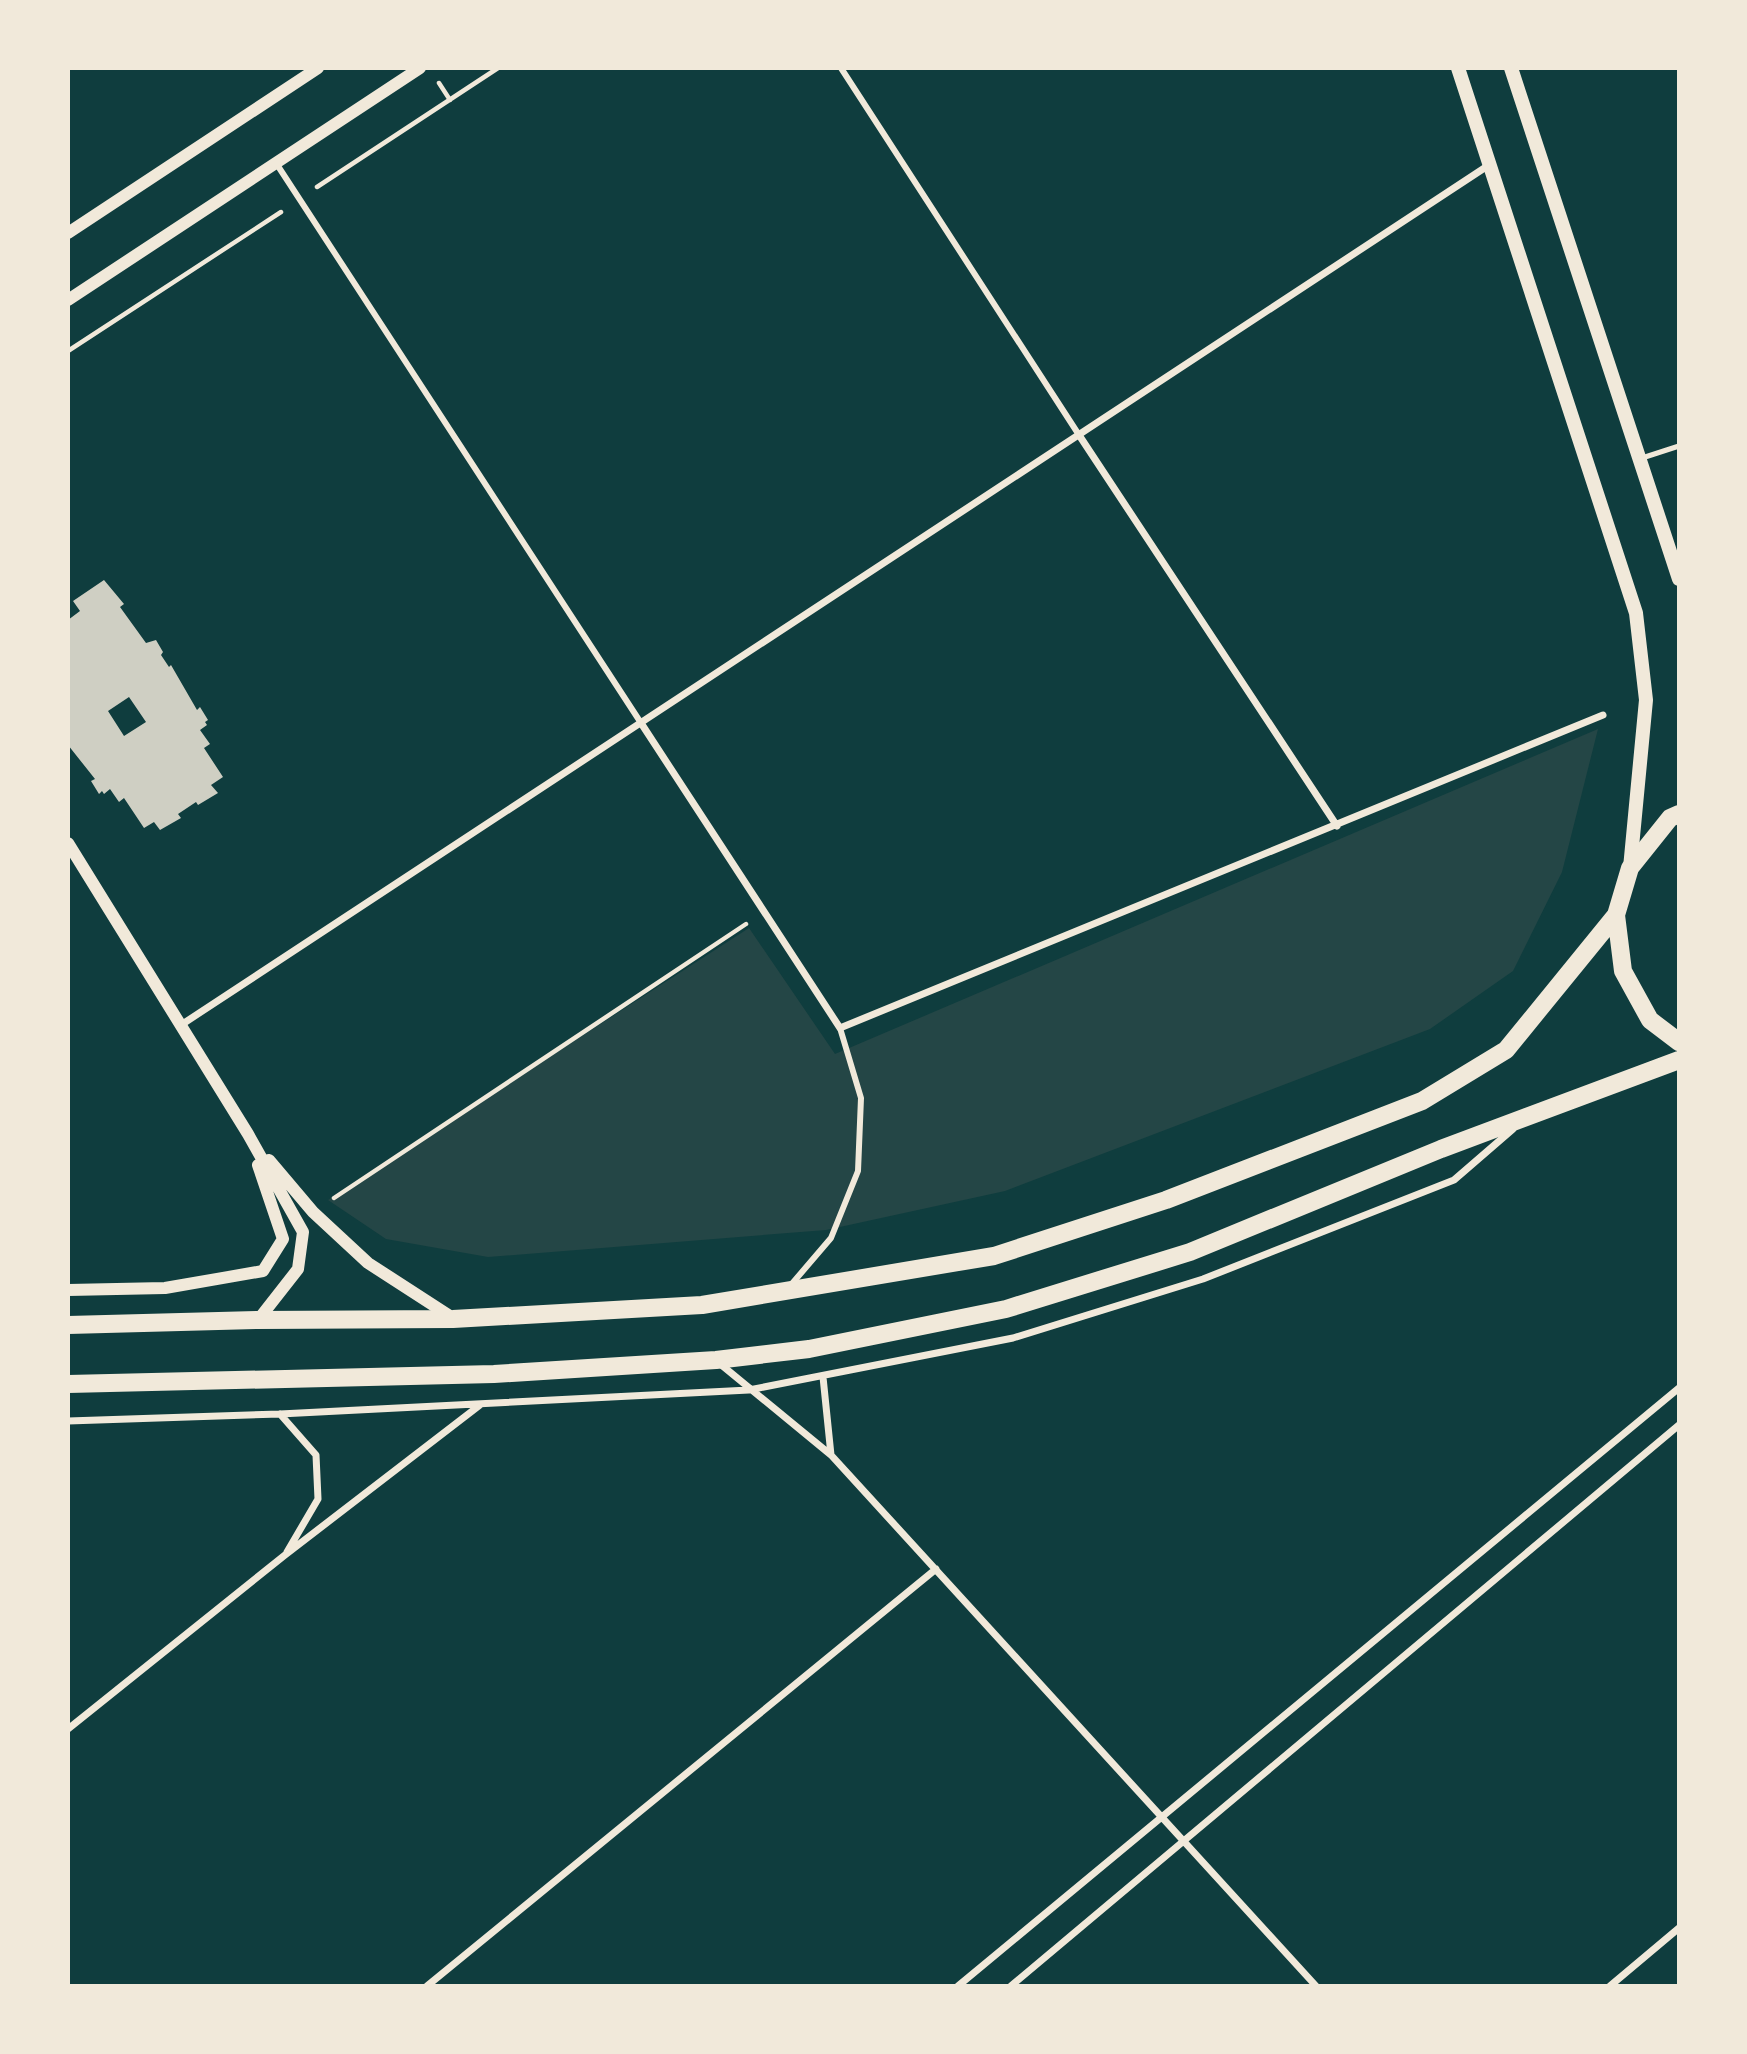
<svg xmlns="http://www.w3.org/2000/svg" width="1747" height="2054" font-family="'Noto Sans',sans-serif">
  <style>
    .green { fill: #244646 }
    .building { fill: #cfcfc3; fill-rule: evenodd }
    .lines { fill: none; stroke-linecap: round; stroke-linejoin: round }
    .path { stroke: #f1e9da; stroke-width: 4.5 }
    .service { stroke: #f1e9da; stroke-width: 5 }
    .pedestrian { stroke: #f1e9da; stroke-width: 6 }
    .minor { stroke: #f1e9da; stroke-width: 7 }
    .tertiary { stroke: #f1e9da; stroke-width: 12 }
    .secondary { stroke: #f1e9da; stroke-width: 14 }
    .primary { stroke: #f1e9da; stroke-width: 18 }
  </style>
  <rect width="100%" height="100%" fill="#0f3d3e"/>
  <path class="green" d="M1598,729l-36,143 -49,99 -83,58 -425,162 -179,39 -338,27 -102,-18 -58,-39 421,-272 86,126z"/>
  <path class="building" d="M104,580l20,24 -4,3 26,36 10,-3 7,12 -2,3 8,12 2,-2 26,45 3,-3 8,13 -3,2 2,3 -7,5 10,14 -6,4 19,29 -12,8 7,8 -20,12 -2,-3 -18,12 3,4 -21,12 -6,-8 -10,6 -20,-30 -5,4 -9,-13 -6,5 -2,-3 -3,3 -8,-13 4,-2 -27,-34v-125l12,-9 -7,-10zM129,697l17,25 -22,14 -16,-25z"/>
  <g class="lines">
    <path class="path" d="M439,83l11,17
      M317,187l181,-119
      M68,351l213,-139
      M334,1198l412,-274"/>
    <path class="service" d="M1642,458l37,-12"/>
    <path class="pedestrian" d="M841,68l238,367
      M276,163l365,560
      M790,1286l41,-48 27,-67 3,-73 -21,-70"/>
    <path class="minor" d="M1079,435l258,391
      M641,723l199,305 763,-313
      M181,1025l1308,-860
      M719,1363l112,92 485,531
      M823,1377l8,78
      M280,1414l36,41 2,44 -31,53
      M68,1421l212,-7 469,-24 264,-52 190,-59 251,-99 59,-51
      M68,1729l217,-174 195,-150
      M427,1986l509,-417
      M958,1986l721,-598
      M1011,1986l668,-561
      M1610,1986l69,-58"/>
    <path class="tertiary" d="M68,233l250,-165
      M68,300l352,-232
      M68,843l180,291 55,98 -5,37 -40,51
      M269,1160l44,52 55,51 85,55
      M68,1290l97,-2 98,-17 20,-32 -25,-74"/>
    <path class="secondary" d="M1458,68l178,545 10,87 -16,168
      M1511,68l168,511"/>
    <path class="primary" d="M1679,814l-9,4 -40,50 -14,47 7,56 27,49 29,22
      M68,1325l190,-5 195,-1 249,-14 292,-49 172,-56 256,-99 84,-51 110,-135
      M68,1384l426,-10 222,-14 93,-11 197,-40 184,-57 251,-103 238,-89"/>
  </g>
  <rect width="1747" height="2054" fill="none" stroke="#f1e9da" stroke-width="140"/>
</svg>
